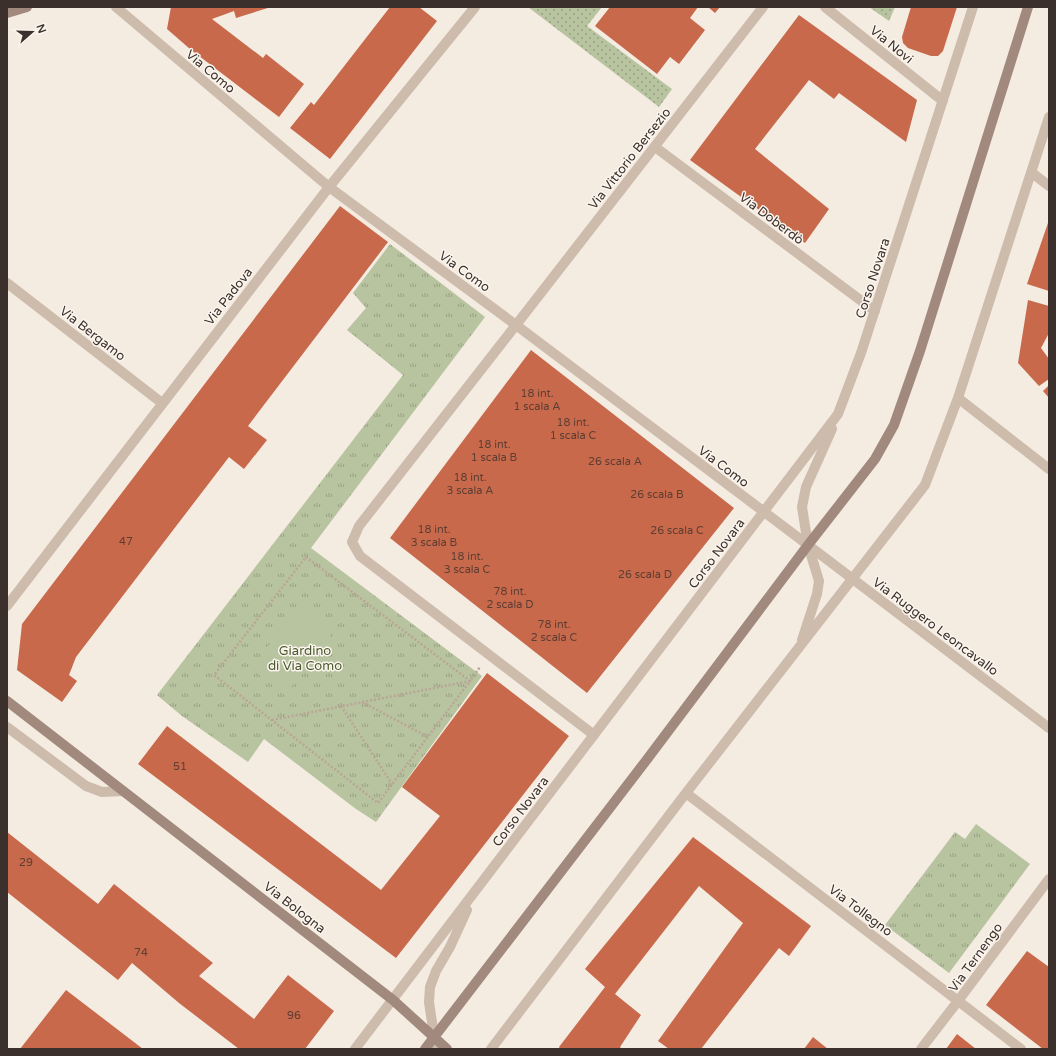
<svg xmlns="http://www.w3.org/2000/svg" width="1056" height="1056" font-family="'Varela Round',sans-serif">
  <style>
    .grass { fill: url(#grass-dots) }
    .park { fill: url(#park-tufts) }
    .pitch { fill: #b8c4a0 }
    .building { fill: #c8694b }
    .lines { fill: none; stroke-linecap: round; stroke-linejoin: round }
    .path { stroke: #b9a596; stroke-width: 2.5; stroke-dasharray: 2 2; stroke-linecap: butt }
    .lane { stroke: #cdbbac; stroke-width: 10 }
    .street { stroke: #cdbbac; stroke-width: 10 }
    .secondary { stroke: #a18a7d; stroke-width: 10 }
    .labels { text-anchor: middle; stroke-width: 3; stroke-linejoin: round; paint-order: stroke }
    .number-label { font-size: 11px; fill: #5e3e33 }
    .street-label { font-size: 13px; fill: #3b302b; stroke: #fbf5ee }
    .park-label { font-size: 13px; fill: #4a5a2e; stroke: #fbf5ee }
  </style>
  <defs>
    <pattern id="grass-dots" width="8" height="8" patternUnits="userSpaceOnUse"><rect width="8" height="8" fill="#b8c4a0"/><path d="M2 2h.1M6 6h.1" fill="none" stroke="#97a083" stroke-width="1.8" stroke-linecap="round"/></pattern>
    <pattern id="park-tufts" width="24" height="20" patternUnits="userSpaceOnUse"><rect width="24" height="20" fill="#b8c4a0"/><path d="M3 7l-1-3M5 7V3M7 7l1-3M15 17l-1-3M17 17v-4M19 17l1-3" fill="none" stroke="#97a083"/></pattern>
  </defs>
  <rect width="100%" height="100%" fill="#f4ebe1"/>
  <path class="grass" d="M528,7h74l-15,19 85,63 -13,18z
    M869,7h26l-6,14z"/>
  <path class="park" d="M390,244l95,73 -174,231 171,128 -106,146 -20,-13 -92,-70 -16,23 -66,-46 -25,-21 246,-320 -56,-45 19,-22 -13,-15z
    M976,824l54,40 -81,109 -64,-48 70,-93 10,7z"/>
  <path class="pitch" d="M300,605l34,26 -49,64 -34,-27z"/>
  <path class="building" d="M171,7h100l-35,11 -2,-7 -22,8 51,39 3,-4 38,30 -25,33 -89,-68 -23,-20z
    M390,7h29l18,14 -107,138 -40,-31 21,-26 3,3z
    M610,7h88l-8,11 15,12 -26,34 -9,-7 -13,17 -62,-48z
    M708,7h12l-5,6z
    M911,7h46l-14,44 -5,5h-7l-23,-8 -5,-5 -1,-6z
    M799,15l118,85 -11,42 -67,-49 -5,6 -25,-19 -54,69 74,60 -24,34 -115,-83z
    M340,206l48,36 -140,184 19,14 -23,29 -15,-12 -153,200 -7,18 8,6 -15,21 -45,-32 5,-46z
    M1049,220v71l-22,-7z
    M1028,300l21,6v27l-8,15 8,11v20l-10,7 -21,-23z
    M531,350l203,158 -147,185 -197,-155z
    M1049,385v13l-6,-7z
    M487,673l82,63 -173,222 -258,-194 29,-38 214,164 59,-74 -38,-29z
    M7,832l91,72 16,-20 99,79 -14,13 55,43 34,-44 46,36 -29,38h-66l-60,-46 -47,-40 -14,17 -111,-88z
    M693,837l118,89 -22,30 -10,-8 -78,101h-32l-11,-8 85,-118 -44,-37 -84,108 26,21 -21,32 2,2h-62l-1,-2 46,-60 -20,-18z
    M1027,951l22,16v82h-6l-57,-44z
    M66,990l77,59h-123z
    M957,1034l19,15h-30z
    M813,1037l15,12h-24z"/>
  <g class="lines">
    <path class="path" d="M306,557l164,124 -92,122 -164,-128z
      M362,702l66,35
      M341,706l51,78
      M272,720l198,-39 10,-14"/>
    <path class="lane" d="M516,325l-157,201 -7,16 8,14 234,179"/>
    <path class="street" d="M116,7l213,180 187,138 292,220 241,183
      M825,7l118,94
      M655,147l220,164
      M1031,172l18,14
      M7,283l155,120
      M516,325l247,-318
      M958,398l91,71
      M7,606l322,-419 146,-180
      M802,640l15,-46 2,-13 -11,-36 -6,-38 4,-20 26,-58
      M7,727l79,59 16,6 21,-1
      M686,793l335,256
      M355,1049l483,-635 23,-61 112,-346
      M436,1049l-7,-47 1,-15 6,-16 14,-24 17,-37
      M491,1049l195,-256 239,-308 33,-87 91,-281
      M921,1049l37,-48 91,-122"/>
    <path class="secondary" d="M7,13l20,-6
      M7,701l386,299 54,49
      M425,1049l220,-287 163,-217 67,-86 19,-34 26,-74 108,-344"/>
  </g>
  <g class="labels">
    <g class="number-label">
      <text x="537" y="397">18 int.<tspan x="537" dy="13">1 scala A</tspan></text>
      <text x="573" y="426">18 int.<tspan x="573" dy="13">1 scala C</tspan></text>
      <text x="494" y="448">18 int.<tspan x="494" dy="13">1 scala B</tspan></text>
      <text x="615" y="465">26 scala A</text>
      <text x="470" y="481">18 int.<tspan x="470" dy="13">3 scala A</tspan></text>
      <text x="657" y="498">26 scala B</text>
      <text x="434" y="533">18 int.<tspan x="434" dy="13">3 scala B</tspan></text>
      <text x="677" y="534">26 scala C</text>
      <text x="126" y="545">47</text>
      <text x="467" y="560">18 int.<tspan x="467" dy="13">3 scala C</tspan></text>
      <text x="645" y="578">26 scala D</text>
      <text x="510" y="595">78 int.<tspan x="510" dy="13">2 scala D</tspan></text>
      <text x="554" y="628">78 int.<tspan x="554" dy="13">2 scala C</tspan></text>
      <text x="180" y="770">51</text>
      <text x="26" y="866">29</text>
      <text x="141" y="956">74</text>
      <text x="294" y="1019">96</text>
    </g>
    <g class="street-label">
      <text transform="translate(892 44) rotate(39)" y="5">Via Novi</text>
      <text transform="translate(211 71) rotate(40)" y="5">Via Como</text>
      <text transform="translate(629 158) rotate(-52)" y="5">Via Vittorio Bersezio</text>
      <text transform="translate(772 218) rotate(37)" y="5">Via Doberdò</text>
      <text transform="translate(465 271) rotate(36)" y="5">Via Como</text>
      <text transform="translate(872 278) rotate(-72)" y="5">Corso Novara</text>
      <text transform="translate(228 296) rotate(-52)" y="5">Via Padova</text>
      <text transform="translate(93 333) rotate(38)" y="5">Via Bergamo</text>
      <text transform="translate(724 466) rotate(37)" y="5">Via Como</text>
      <text transform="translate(716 553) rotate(-53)" y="5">Corso Novara</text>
      <text transform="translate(936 626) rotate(37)" y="5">Via Ruggero Leoncavallo</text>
      <text transform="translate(520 811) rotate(-53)" y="5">Corso Novara</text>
      <text transform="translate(295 907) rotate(38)" y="5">Via Bologna</text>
      <text transform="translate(861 910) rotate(37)" y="5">Via Tollegno</text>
      <text transform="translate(975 957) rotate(-54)" y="5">Via Ternengo</text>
    </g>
    <g class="park-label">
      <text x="305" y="655">Giardino<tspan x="305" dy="15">di Via Como</tspan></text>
    </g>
  </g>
  <rect width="1056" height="1056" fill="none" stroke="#3b302b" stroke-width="16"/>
  <g transform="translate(32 32) rotate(70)" stroke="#fbf5ee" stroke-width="3" paint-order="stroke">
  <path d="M0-3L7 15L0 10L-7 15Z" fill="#3b302b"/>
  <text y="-6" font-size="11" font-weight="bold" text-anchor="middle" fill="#3b302b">N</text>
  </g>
</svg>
